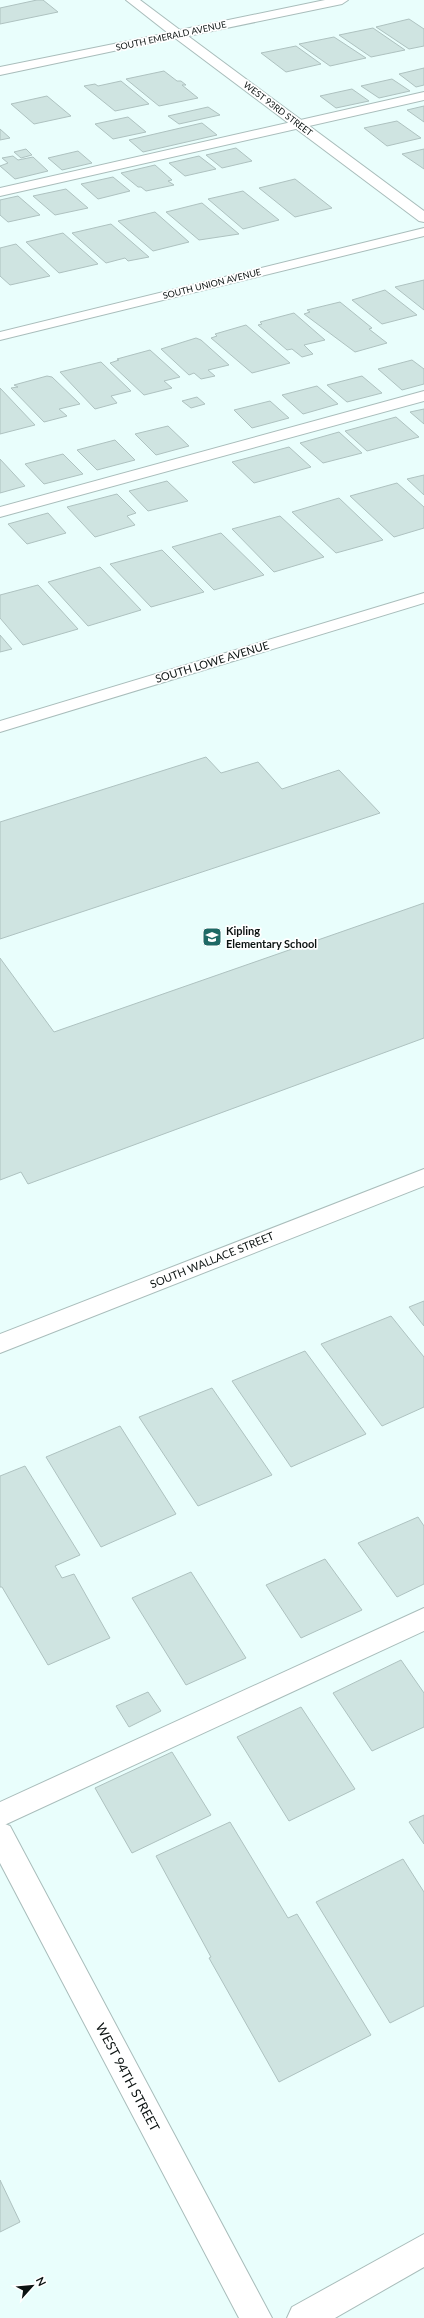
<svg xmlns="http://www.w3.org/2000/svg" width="424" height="2318" font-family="Lato,sans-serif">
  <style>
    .building { fill: #cfe4e1; stroke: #aec2c0 }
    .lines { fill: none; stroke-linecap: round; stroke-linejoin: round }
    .lane-casing { stroke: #a9bdbb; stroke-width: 2 }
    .street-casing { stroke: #a9bdbb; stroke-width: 2 }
    .lane { fill: #fff; fill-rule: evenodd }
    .street { fill: #fff; fill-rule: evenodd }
    .labels { text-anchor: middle; stroke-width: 3.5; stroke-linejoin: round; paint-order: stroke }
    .far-street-label { font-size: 9px; fill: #0c1312; stroke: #fff }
    .street-label { font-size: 11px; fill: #0c1312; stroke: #fff }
    .poi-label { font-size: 11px; font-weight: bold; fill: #0c1312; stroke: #fff; text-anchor: start }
    .near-street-label { font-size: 13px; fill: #0c1312; stroke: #fff }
  </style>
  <rect width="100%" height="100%" fill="#e9fefc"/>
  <path class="building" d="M37,0h6l15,12 -58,12v-16z
    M409,19l15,10v17l-15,3 -33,-22z
    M373,28l32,22 -34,7 -32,-22z
    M334,37l32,21 -36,8 -31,-22z
    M296,46l25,18 -35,8 -25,-19z
    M424,68v17l-8,2 -17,-13z
    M164,71l13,10h4l5,4h-4l16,13 -39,8 -33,-27z
    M392,79l18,12 -31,7 -18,-12z
    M121,81l28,23 -34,7 -31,-25 11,-2 3,2z
    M352,89l17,12 -33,7 -16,-12z
    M47,96l24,20 -37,8 -23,-20z
    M424,106v16l-17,-12z
    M208,107l12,8 -41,9 -11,-8z
    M128,117l18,15 -33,7 -18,-15z
    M397,121l24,17 -34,8 -23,-18z
    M202,123l15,12 -74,17 -14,-12z
    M0,129l10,9 -10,2z
    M236,148l16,13 -30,7 -16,-13z
    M26,149l6,6 -11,3 -7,-6z
    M424,149v20l-22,-15z
    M78,151l14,12 -30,7 -14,-12z
    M13,156l5,4 15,-3 15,14 -33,8 -15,-13 8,-3 -6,-5z
    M199,156l17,13 -31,7 -16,-13z
    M155,165l17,15 -4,1 6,4 -28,6 -5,-4h-3l-17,-14z
    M113,177l17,14 -32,8 -17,-15z
    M295,179l37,29 -37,9 -36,-29z
    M66,189l22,19 -33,7 -22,-19z
    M243,191l36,29 -36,9 -35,-30z
    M18,196l22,19 -32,7 -8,-7v-15z
    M202,203l37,31 -40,6 -33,-28z
    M155,212l34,30 -36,9 -35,-30z
    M111,224l38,33 -21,4 -3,-3 -19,5 -34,-30z
    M63,233l35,31 -39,9 -33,-31z
    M16,244l34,32 -40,9 -10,-9v-28z
    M424,280v30l-29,-23z
    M385,290l32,25 -35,9 -30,-24z
    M340,302l32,26 -3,1 18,14 -32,9 -51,-38 6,-2 -3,-2z
    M294,313l31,27 -21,5 9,9 -11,3 -10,-8 -5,1 -29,-25 4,-1 -2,-2z
    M246,325l44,38 -38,10 -41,-35 6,-2 -2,-2z
    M196,338l5,2 28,25 -21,5 7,6 -14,3 -7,-6 -5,2 -28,-26z
    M150,350l30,27 -16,4 8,7 -28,7 -34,-32 9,-3 -2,-1z
    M412,360l12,9v15l-22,6 -24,-21z
    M101,362l30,29 -20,5 6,7 -22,6 -35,-37z
    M47,376l5,1 28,27 -21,5 8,7 -23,6 -33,-34 7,-1 -4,-2z
    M362,376l20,17 -35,9 -20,-17z
    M317,386l21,18 -35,10 -21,-19z
    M0,388l35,37 -35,9z
    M197,397l8,7 -14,4 -9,-7z
    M270,401l19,17 -37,10 -18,-18z
    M424,409v15l-14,-12z
    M396,417l23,20 -52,14 -22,-20z
    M168,426l21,20 -33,9 -21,-21z
    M339,432l23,21 -39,10 -23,-20z
    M115,440l20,20 -38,10 -20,-20z
    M289,447l22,20 -57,16 -22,-21z
    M63,454l20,20 -39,10 -19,-20z
    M0,459l25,27 -25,7z
    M424,475v20l-17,-16z
    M167,481l21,20 -40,10 -19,-20z
    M397,483l27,24v21l-30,9 -44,-41z
    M117,494l19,19 -9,3 8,9 -40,12 -28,-30z
    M339,498l44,42 -47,13 -44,-41z
    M48,513l18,20 -39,11 -19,-20z
    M280,516l44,41 -50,15 -42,-43z
    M221,533l43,42 -50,15 -42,-43z
    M162,550l42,42 -53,15 -41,-43z
    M100,567l41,43 -53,16 -40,-44z
    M38,585l40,44 -55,16 -23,-27v-23z
    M0,635l12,14 -12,3z
    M206,757l15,16 37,-11 24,27 57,-19 41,43 -380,126v-117z
    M424,903v135l-396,146 -7,-12 -21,8v-222l54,74z
    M424,1301v25l-15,-19z
    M391,1316l33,41v50l-42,19 -61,-82z
    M305,1351l61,83 -75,33 -59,-86z
    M212,1388l60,87 -74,31 -59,-89z
    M120,1426l56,88 -75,33 -55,-90z
    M25,1466l55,89 -25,11 7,12 12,-4 36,64 -62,27 -46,-78h-2v-111z
    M418,1517l6,9v58l-27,13 -39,-54z
    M325,1559l37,51 -61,28 -35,-53z
    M191,1572l55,86 -60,27 -54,-87z
    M401,1660l23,33v34l-52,24 -39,-58z
    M148,1692l13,19 -32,16 -13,-21z
    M301,1707l54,82 -66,32 -52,-84z
    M172,1752l39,63 -79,38 -37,-65z
    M424,1815v29l-15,-22z
    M230,1822l58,96 9,-4 74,121 -92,47 -70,-124 2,-1 -55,-101z
    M403,1859l21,33v114l-34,17 -74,-121z
    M0,2180l20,42 -20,10z"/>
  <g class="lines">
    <g class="lane-casing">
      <path id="lane" d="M424,92v8l-424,96v-8z
        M424,391v10l-424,116v-10z
        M424,1608v23l-424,196v-25z"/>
    </g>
    <g class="street-casing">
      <path id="street" d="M126,0h14l40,30 145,-30h23l-6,4 -154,32 236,175v11l-5,-1 -244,-183 -175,37v-8l168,-34z
        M424,228v8l-424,104v-8z
        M424,593v10l-424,129v-11z
        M424,1169v17l-424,167v-19z
        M0,1822l10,4 262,492h-33l-239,-455z
        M424,2234v33l-89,51h-48l5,-11z"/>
    </g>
    <use href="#lane" class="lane"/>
    <use href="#street" class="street"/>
  </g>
  <defs>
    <g id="school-square" transform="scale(1)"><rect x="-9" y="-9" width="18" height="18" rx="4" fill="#1e6965" stroke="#fff"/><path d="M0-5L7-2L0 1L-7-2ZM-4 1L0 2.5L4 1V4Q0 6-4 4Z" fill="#fff"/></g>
  </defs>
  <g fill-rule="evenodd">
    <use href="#school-square" x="212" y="937"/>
  </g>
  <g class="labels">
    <g class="far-street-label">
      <text transform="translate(171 36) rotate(-12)" y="3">SOUTH EMERALD AVENUE</text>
      <text transform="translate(278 109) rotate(37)" y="3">WEST 93RD STREET</text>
      <text transform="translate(212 284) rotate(-14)" y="3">SOUTH UNION AVENUE</text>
    </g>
    <g class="street-label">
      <text transform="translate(212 662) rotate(-17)" y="4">SOUTH LOWE AVENUE</text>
      <text transform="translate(212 1260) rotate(-22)" y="4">SOUTH WALLACE STREET</text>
    </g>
    <g class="poi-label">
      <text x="226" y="935">Kipling<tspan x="226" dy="13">Elementary School</tspan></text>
    </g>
    <g class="near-street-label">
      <text transform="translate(128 2077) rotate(62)" y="5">WEST 94TH STREET</text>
    </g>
  </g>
  <g transform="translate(32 2286) rotate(63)" stroke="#ffffff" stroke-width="3" paint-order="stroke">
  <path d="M0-3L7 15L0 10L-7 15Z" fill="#0c1312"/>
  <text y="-6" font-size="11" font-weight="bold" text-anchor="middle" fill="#0c1312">N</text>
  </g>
</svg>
